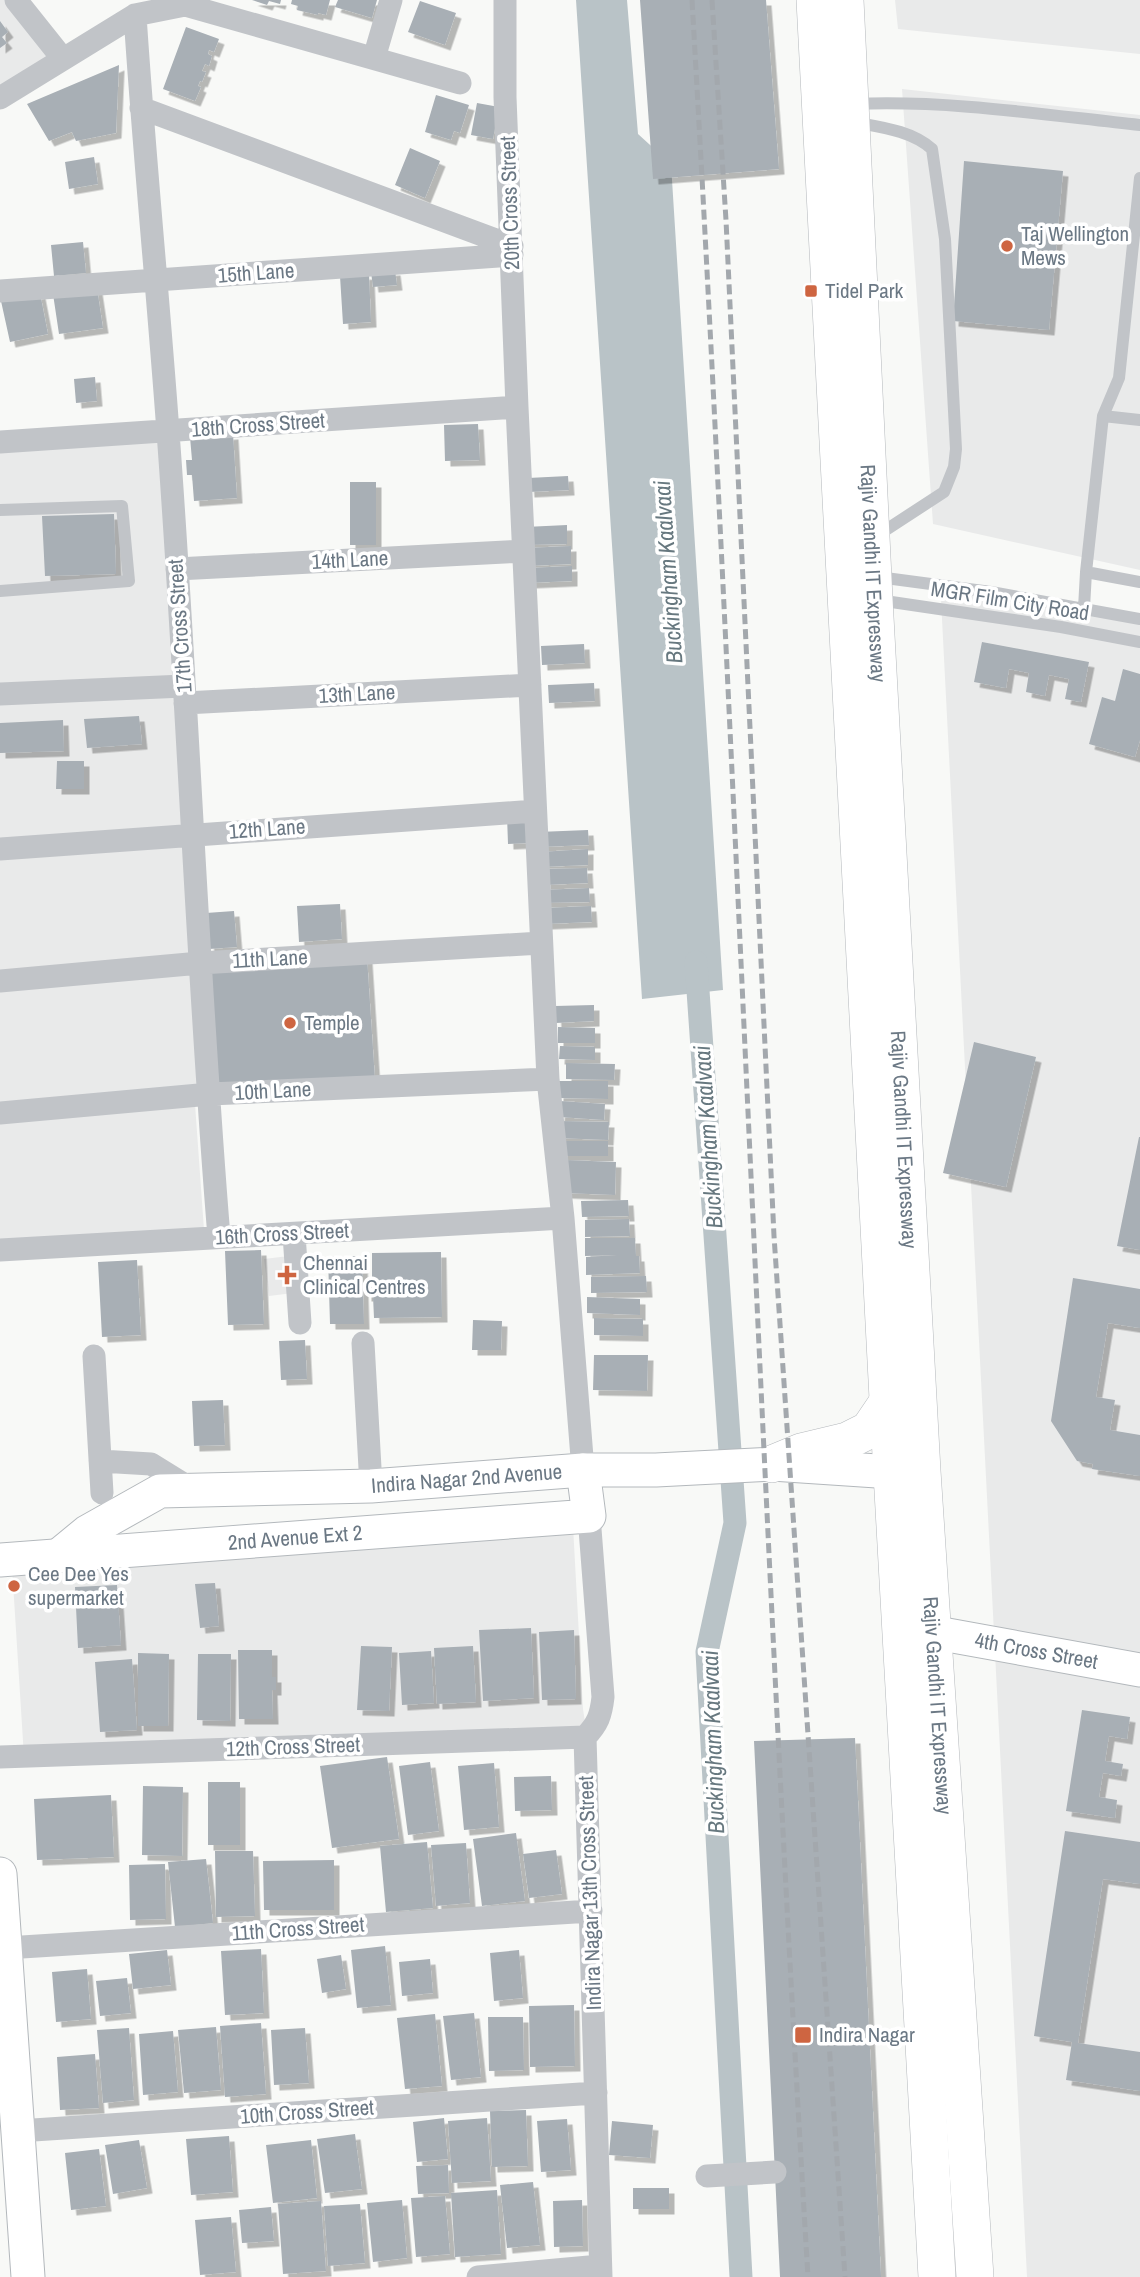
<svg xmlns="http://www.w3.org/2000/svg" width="1140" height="2277" font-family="'Archivo Narrow',sans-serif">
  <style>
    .built { fill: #e9eaea }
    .water { fill: #b9c3c7 }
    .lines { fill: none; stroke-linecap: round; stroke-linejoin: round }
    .canal { stroke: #b9c3c7; stroke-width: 23 }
    .building { fill: #a8afb5; filter: url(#shadow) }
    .secondary-casing { stroke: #b3b8bc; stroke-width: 35 }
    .primary-casing { stroke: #b4b8bc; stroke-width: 38 }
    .lane { stroke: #c1c4c8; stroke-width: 12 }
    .street { stroke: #c1c4c8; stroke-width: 23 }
    .secondary { stroke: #fff; stroke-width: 33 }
    .primary { stroke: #fff; stroke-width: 37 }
    .rail { stroke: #a3a8ad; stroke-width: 5; stroke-dasharray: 10 5; stroke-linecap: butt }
    .poi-dot { fill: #ce6541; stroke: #fff; stroke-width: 2.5 }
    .labels { text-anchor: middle; stroke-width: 7; stroke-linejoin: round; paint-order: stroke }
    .street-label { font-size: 21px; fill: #6b7884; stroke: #fff }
    .poi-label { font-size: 21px; fill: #6b7884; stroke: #fff; text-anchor: start }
    .water-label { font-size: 23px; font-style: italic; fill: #67787f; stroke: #fff }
  </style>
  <defs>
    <filter id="shadow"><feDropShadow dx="5.5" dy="5.5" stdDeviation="0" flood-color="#0004"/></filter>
  </defs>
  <rect width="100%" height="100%" fill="#f8f9f7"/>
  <path class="built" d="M0,0h16l47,59 -63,39z
    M895,0h245v54l-242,-25z
    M902,89l238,26v455l-207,-46z
    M168,432l32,531 -200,18v-539z
    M940,580l200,41v1656h-113z
    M196,966l10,126 -206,19v-128z
    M195,1104l9,126 -204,14v-123z
    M305,1254l4,37 -40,5 -5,-37z
    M573,1526l10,183 3,20 -562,28 -12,-190z"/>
  <path class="water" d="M576,0h51l11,134 33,30 52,826 -81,9z"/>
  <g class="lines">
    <path class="canal" d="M696,962l39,561 -28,129 34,625"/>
  </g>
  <path class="building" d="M252,0h29l-1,4 -11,-3 -2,4z
    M292,0h38l-4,15 -8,-2v2l-21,-5 1,-4 -7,-2z
    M338,0h39l-5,18 -37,-11z
    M640,0h126l13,169 -126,10z
    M420,1l36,12 -11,32 -37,-13z
    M0,21l8,11 -6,5 5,6 -7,5z
    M186,27l33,12 -5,13 -5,-2 -1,4 4,2 -3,10 -4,-2 -3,7 4,1 -4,10 -2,-1 -2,5 3,1 -6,14 -32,-12z
    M119,65l-3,68 -40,8 -4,-9 -23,9 -22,-37z
    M436,95l33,10 -9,28 -6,-2 -3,9 -26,-8z
    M477,103l22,4 -6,32 -22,-4z
    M410,148l30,13 -15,37 -30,-13z
    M94,157l4,27 -29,5 -4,-27z
    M964,161l99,10 -14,159 -96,-9z
    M83,242l3,31 -32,3 -3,-31z
    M395,270l2,15 -24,2 -2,-15z
    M369,274l2,48 -28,2 -3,-48z
    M97,288l6,40 -44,6 -6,-40z
    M40,293l8,41 -38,8 -9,-41z
    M95,377l2,24 -21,2 -2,-24z
    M478,424l2,36 -35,1 -1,-36z
    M233,434l4,64 -43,3 -2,-26h-5l-1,-15h6l-2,-23z
    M568,476l1,14 -40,2 -1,-14z
    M350,482h26v63h-26z
    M114,514l2,60 -71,2 -3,-60z
    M567,525v19l-41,1 -1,-18z
    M571,546v18l-44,2 -1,-18z
    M572,566v15l-44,2v-15z
    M982,642l107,20 -8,40 -16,-3 4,-20 -20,-4 -4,21 -19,-4 3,-19 -20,-4 -3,19 -32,-6z
    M584,644l1,19 -43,2 -1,-19z
    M1123,669l17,5v66l-5,17 -46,-13 13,-47 13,4z
    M594,683l1,18 -46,2 -1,-18z
    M139,716l3,28 -55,4 -3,-29z
    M63,720l1,31 -64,2v-30z
    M57,761h27v28h-28z
    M528,815l1,28 -21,1 -1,-28z
    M588,830l1,15 -50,2 -1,-15z
    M588,849v16l-47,2 -1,-15z
    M587,868l1,15 -43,2 -1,-16z
    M589,888l1,14 -50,1v-13z
    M340,904l2,35 -43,3 -2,-36z
    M591,906l1,16 -47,2 -1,-16z
    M234,911l3,36 -28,2 -3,-36z
    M367,957l8,123 -163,10 -7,-124z
    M594,1005v16l-38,2 -1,-17z
    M558,1027l37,1v15h-37z
    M974,1042l62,15 -30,130 -63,-14z
    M560,1046l35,1v13l-36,-1z
    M566,1063l49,1 -1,16 -48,-1z
    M558,1081h50v18l-50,-1z
    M560,1101l45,3 -1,16 -45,-3z
    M557,1121l52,1 -1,18 -51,-2z
    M1139,1137h1v113l-23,-4z
    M562,1141h46v15h-46z
    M565,1160l51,2 -1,33 -51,-2z
    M628,1200l1,16 -47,1 -1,-16z
    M629,1219l1,17 -45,1v-17z
    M585,1238h50l1,18h3l1,17 -54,2v-18l31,-2 -32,1z
    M261,1250l3,74 -36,1 -3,-74z
    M441,1252l1,65 -68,1 -1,-22h-7v-16h6v-27z
    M328,1256h34l2,68h-34z
    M137,1260l4,75 -39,2 -4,-75z
    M646,1276l1,16 -56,1v-16z
    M1073,1278l67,11v39l-32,-5 -12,74 19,3 -5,30 30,5v41l-48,-7 1,-5 -16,-3 -26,-40z
    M587,1297l53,2v16l-53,-2z
    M594,1318l49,1v17l-49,-1z
    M473,1320l29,1 -1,29h-29z
    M305,1340l2,39 -26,1 -2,-39z
    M594,1355h54l-1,36 -54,-1z
    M223,1400l2,45 -31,1 -2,-45z
    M215,1583l4,43 -19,2 -5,-44z
    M117,1585l4,60 -43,3 -3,-61z
    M531,1628l3,70 -51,3 -4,-71z
    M574,1630l2,69 -34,1 -3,-68z
    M361,1646l31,1 -3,64 -32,-1z
    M473,1646l3,56 -39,2 -3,-56z
    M238,1650h34v27h4v13h-4l1,29h-34z
    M431,1651l3,52 -32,2 -3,-52z
    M138,1653l31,1 -1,72h-30z
    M198,1654h33l-1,67 -33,-1z
    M132,1659l5,71 -37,2 -5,-70z
    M1082,1710l48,7 -3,22 -18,-3 -4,25 18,3 -2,12 -18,-3 -4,24 18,3 -2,18 -49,-7z
    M855,1738l26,539h-101l-26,-536z
    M387,1757l12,82 -67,9 -12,-82z
    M430,1762l9,69 -31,4 -9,-69z
    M494,1763l5,64 -35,3 -6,-64z
    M551,1776l1,34 -37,1 -1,-34z
    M208,1782h32v63h-32z
    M143,1786l40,1 -1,69 -40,-1z
    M111,1795l3,62 -77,3 -3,-61z
    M1065,1831l75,11v42l-37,-5 -25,164 62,9v39l-74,-11 6,-38 -38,-6z
    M516,1833l9,68 -43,5 -9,-67z
    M427,1842l6,66 -47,4 -6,-66z
    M466,1843l4,60 -34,3 -5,-61z
    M556,1850l6,44 -33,4 -6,-44z
    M215,1851h38l2,65 -39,1z
    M206,1859l7,64 -38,4 -7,-65z
    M334,1860v50h-70l-1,-49z
    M165,1864l1,55 -36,1 -1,-55z
    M385,1946l6,59 -34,3 -6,-58z
    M261,1949l3,64 -39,2 -4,-64z
    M167,1950l4,35 -38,4 -4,-35z
    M519,1950l4,48 -29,3 -4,-48z
    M341,1955l5,34 -24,4 -5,-34z
    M430,1959l3,34 -31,3 -3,-34z
    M87,1969l4,50 -35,3 -4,-50z
    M127,1978l4,35 -31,3 -4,-35z
    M574,2005l1,61 -45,1 -1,-61z
    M474,2013l7,64 -30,3 -8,-64z
    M435,2014l7,72 -37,3 -8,-71z
    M488,2017h35l1,53 -35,1z
    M261,2023l5,71 -41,3 -5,-71z
    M216,2027l5,63 -37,3 -6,-63z
    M129,2028l5,72 -31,3 -6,-73z
    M305,2028l4,55 -35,2 -3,-55z
    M173,2031l5,61 -35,3 -4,-61z
    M95,2054l4,54 -39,2 -3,-53z
    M526,2110l2,56 -36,1 -2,-56z
    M444,2118l4,41 -31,3 -4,-40z
    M487,2118l4,63 -39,2 -4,-62z
    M567,2119l4,51 -30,2 -4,-51z
    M612,2121l41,4 -3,33 -41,-3z
    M355,2134l7,55 -37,4 -8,-54z
    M229,2136l4,56 -42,3 -5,-56z
    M139,2140l8,48 -34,6 -8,-49z
    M311,2140l6,58 -44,5 -7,-58z
    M99,2149l7,57 -35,4 -6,-57z
    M448,2165l1,28 -31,1 -2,-28z
    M533,2182l7,63 -33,3 -7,-63z
    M633,2188h36v21h-36z
    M497,2190l4,64 -46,3 -4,-64z
    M445,2196l5,58 -34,3 -5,-59z
    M402,2200l5,58 -34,4 -6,-59z
    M582,2200l1,46 -29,1 -1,-46z
    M321,2201l5,70 -43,3 -5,-70z
    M360,2204l5,59 -37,3 -4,-60z
    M271,2207l3,34 -32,2 -3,-33z
    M231,2217l5,55 -36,3 -5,-55z"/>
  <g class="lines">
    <g class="secondary-casing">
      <g id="secondary">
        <path id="s1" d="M59,1555l28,-23 73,-41 211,-5 212,-16h73l116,-6 120,8 26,-1"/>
        <path id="s2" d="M0,1560l589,-44 -6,-46"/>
        <path id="s3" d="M931,1632l209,38"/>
        <path d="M0,1874l28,403"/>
      </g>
    </g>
    <g class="primary-casing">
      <g id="primary">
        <path d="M815,0l75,1437 47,840"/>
        <path id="s4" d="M845,0l29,599 48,872 53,806"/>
        <path d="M772,1464l29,-12 46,-11 22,-11 19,-28"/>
      </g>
    </g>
    <path class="lane" d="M855,104c95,-4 190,11 285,21
      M853,122c26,5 58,8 79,27l13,90 11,210 -2,18 -10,25 -69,45
      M1103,416l37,4
      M0,510l122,-4 7,75 -129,10
      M1086,572l54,10
      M878,577l113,15 149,27
      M878,600l183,27 79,15
      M1084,608l2,-36 17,-156 16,-38 21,-200"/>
    <path class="street" d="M16,0l47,59
      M505,0v97l12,310 31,672 15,139 20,252
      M135,15c9,139 23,278 33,417 20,269 29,537 51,805
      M374,58l17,-58
      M0,98l135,-83 50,-10 275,78
      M141,108l371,138
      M0,291l512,-36
      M0,442l517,-35
      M177,569l346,-18
      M0,694l184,-8
      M185,703l345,-18
      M0,849l535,-38
      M0,981l200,-18 341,-20
      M0,1113l210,-19 338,-15
      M294,1234l6,89
      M0,1250l563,-32
      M363,1343l8,143
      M94,1356l8,137
      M100,1461l51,3 42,26
      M589,1516l14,181c-2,18 -5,27 -18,40l16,540
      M0,1757l585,-20
      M6,1948l585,-37
      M18,2131l578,-38
      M707,2176l68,-4
      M478,2277l122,-11"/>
    <use href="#secondary" class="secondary"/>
    <use href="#primary" class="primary"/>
    <path class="rail" d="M692,0c44,759 70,1518 116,2277
      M712,0l14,220 48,1016 71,1041"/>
  </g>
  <g class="poi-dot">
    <circle cx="1007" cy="246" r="7"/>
    <rect x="804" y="284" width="14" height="14" rx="3.5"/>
    <circle cx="290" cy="1023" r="7"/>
    <path d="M283.5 1264.5h7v7h7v7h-7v7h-7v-7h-7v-7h7z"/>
    <circle cx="14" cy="1586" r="7"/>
    <rect x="794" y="2026" width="18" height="18" rx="3.5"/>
  </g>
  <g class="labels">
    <g class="street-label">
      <text transform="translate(510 203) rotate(-92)" y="7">20th Cross Street</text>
      <text transform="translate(256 273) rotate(-4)" y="7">15th Lane</text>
      <text transform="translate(258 425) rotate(-4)" y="7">18th Cross Street</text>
      <text transform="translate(350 560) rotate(-3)" y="7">14th Lane</text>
      <text dy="7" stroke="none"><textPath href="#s4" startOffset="574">Rajiv Gandhi IT Expressway</textPath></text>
      <text transform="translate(1010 601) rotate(9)" y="7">MGR Film City Road</text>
      <text transform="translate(180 626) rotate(-94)" y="7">17th Cross Street</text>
      <text transform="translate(357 694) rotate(-3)" y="7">13th Lane</text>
      <text transform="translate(267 829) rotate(-4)" y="7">12th Lane</text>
      <text transform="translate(270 959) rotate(-3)" y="7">11th Lane</text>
      <text transform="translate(273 1091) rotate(-3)" y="7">10th Lane</text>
      <text dy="7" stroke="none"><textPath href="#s4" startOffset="1141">Rajiv Gandhi IT Expressway</textPath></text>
      <text transform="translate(282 1234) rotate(-3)" y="7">16th Cross Street</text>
      <text dy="7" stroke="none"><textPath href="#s1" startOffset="427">Indira Nagar 2nd Avenue</textPath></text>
      <text dy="7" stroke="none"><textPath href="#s2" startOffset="296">2nd Avenue Ext 2</textPath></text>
      <text dy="7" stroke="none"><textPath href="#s3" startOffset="107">4th Cross Street</textPath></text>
      <text dy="7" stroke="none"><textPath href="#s4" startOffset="1708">Rajiv Gandhi IT Expressway</textPath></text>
      <text transform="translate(293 1747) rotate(-2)" y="7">12th Cross Street</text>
      <text transform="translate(590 1893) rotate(-92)" y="7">Indira Nagar 13th Cross Street</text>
      <text transform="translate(298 1929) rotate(-4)" y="7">11th Cross Street</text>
      <text transform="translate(307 2112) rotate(-4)" y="7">10th Cross Street</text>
    </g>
    <g class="poi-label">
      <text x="1021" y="241">Taj Wellington<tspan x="1021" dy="24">Mews</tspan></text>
      <text x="825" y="298">Tidel Park</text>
      <text x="304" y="1030">Temple</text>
      <text x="303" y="1270">Chennai<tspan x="303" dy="24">Clinical Centres</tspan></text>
      <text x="28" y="1581">Cee Dee Yes<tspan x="28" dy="24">supermarket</tspan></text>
      <text x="819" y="2042">Indira Nagar</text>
    </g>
    <g class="water-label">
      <text transform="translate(668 572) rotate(-94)" y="8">Buckingham Kaalvaai</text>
      <text transform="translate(708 1137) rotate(-94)" y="8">Buckingham Kaalvaai</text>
      <text transform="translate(713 1742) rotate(-92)" y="8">Buckingham Kaalvaai</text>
    </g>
  </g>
</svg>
